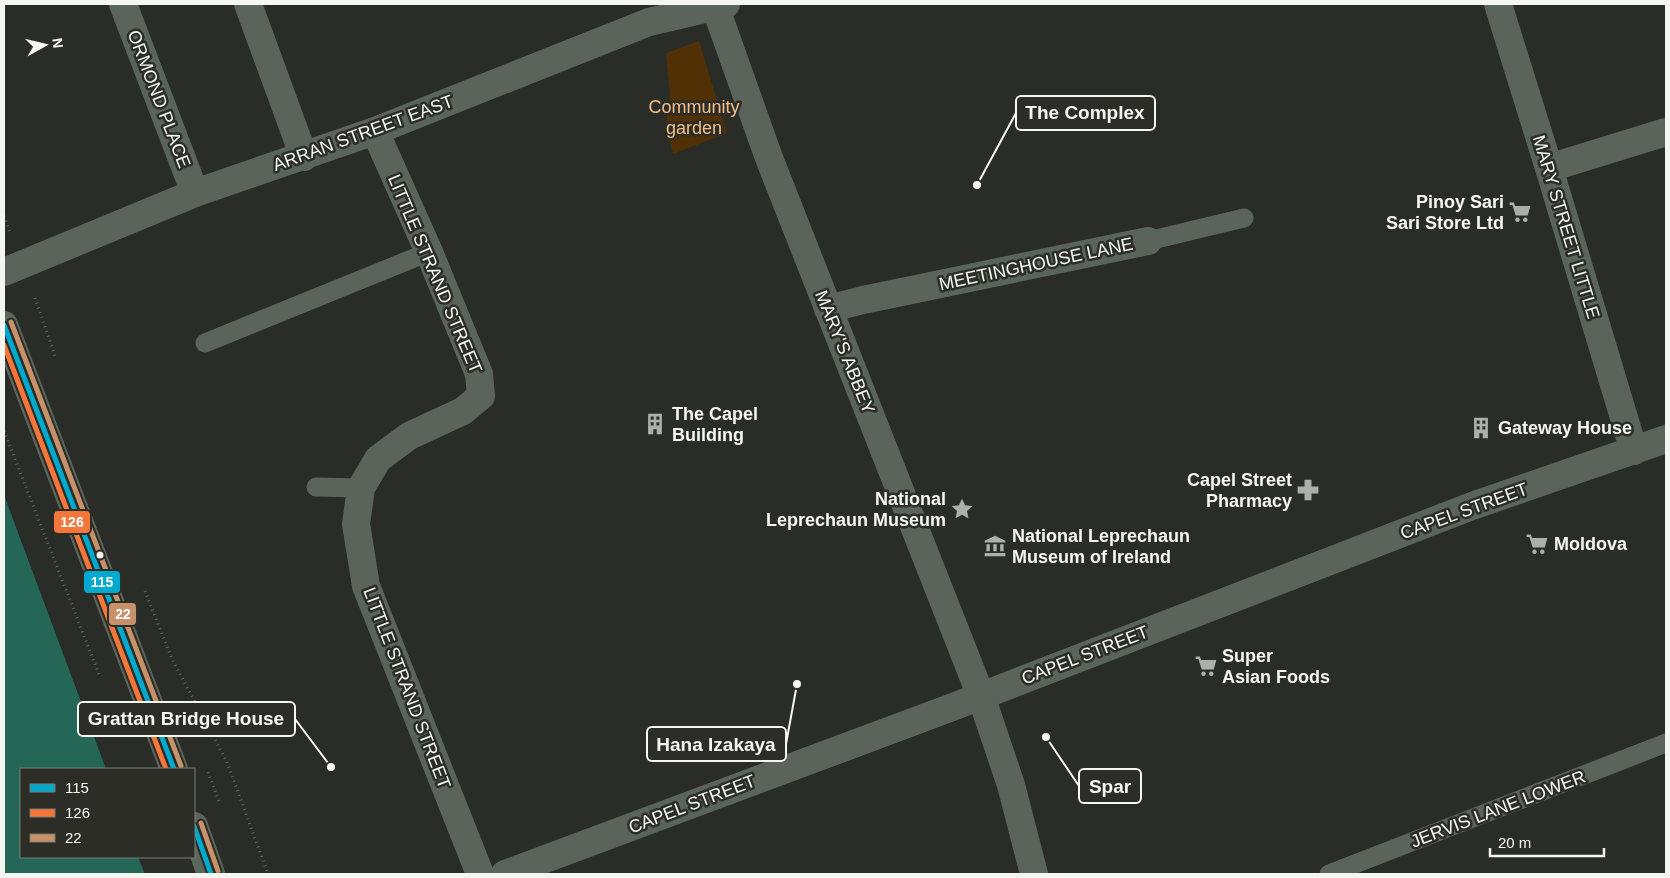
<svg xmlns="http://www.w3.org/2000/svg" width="1670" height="878" font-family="Arial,sans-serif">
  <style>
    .green { fill: #523005 }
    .water { fill: #256757 }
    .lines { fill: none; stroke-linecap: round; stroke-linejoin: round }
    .path { stroke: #616862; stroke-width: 3; stroke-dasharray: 1 4; stroke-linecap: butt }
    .service { stroke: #5a645b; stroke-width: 19 }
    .pedestrian { stroke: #5a645b; stroke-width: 28 }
    .minor { stroke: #5a645b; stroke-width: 28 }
    .secondary { stroke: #5c675c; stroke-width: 28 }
    .bus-1-casing { stroke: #2b2d26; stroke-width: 9 }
    .bus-2-casing { stroke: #2b2d26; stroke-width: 9 }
    .bus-3-casing { stroke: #2b2d26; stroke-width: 9 }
    .bus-1 { stroke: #00a9ce; stroke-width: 5 }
    .bus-2 { stroke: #f5763a; stroke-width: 5 }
    .bus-3 { stroke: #c7916a; stroke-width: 5 }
    .bus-dot { fill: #f4f6f1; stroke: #2b2d26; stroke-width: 2 }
    .labels { text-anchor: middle; stroke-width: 5; stroke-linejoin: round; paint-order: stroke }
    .street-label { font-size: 18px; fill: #f4f6f1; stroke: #2b2d26 }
    .park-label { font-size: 18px; fill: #f5bd87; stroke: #2b2d26 }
    .poi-label { font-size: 18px; font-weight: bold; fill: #f4f6f1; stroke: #2b2d26; text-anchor: start }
    .leader { fill: none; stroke: #f4f6f1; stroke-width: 2 }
    .callout-dot { fill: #f4f6f1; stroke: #2b2d26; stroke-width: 2 }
    .callout { fill: #2b2d26; stroke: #f4f6f1; stroke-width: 2 }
    .callout-label { font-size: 19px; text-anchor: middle; font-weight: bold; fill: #f4f6f1 }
    .line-badge { stroke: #2b2d26; stroke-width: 2 }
    .badge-label { font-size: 14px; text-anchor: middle; font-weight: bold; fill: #fff }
  </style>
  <rect width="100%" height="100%" fill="#2a2c27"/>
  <path class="green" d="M699,41l28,92 -54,21 -7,-29 4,-31 -4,-41z"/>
  <path class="water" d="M4,495l102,274h-85v88h117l7,17h-141z"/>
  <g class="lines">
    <path class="path" d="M4,216l6,17
      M35,298l20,58
      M4,431l96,246
      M145,591l27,68 55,103 41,112
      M208,772l12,32"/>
    <path class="service" d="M1148,241l96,-23
      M205,343l224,-91
      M316,487l45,1
      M1329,874l337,-131"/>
    <path class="pedestrian" d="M1549,168l85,283
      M505,874l453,-169 514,-199 194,-67"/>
    <path class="minor" d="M123,4l72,189
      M248,4l56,153
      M1498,4l51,164 117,-36
      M715,6l54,152 212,538 30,89 23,89
      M375,131l54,121 50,122 2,22 -18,15 -54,25 -31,23 -17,29 -5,36 10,62 114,288
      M4,272l191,-79 180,-62 274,-109 77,-18
      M828,309l35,-9 285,-59"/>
    <path class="secondary" d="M4,325l170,444
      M194,826l17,48"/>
    <g class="bus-1-casing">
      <path id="bus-1" d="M4,325l170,444
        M194,826l17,48"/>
    </g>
    <g class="bus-2-casing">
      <path id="bus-2" d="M4,345l162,424"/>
    </g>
    <g class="bus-3-casing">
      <path id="bus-3" d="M11,322l170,444
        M201,823l17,48"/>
    </g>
    <use href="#bus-1" class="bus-1"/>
    <use href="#bus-2" class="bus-2"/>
    <use href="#bus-3" class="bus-3"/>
  </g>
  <defs>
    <g id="supermarket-bare" transform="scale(1.725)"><path d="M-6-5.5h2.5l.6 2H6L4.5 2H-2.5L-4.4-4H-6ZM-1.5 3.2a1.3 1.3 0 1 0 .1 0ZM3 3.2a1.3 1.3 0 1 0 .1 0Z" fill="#adafaa" stroke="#2b2d26" stroke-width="2.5" paint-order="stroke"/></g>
    <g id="building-bare" transform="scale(1.725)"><path d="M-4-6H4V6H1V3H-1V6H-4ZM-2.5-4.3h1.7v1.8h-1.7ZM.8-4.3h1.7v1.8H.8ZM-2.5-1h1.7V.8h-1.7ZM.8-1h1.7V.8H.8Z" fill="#adafaa" stroke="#2b2d26" stroke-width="2.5" paint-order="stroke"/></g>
    <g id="pharmacy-bare" transform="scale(1.725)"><path d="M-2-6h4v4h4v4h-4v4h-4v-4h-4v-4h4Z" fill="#adafaa" stroke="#2b2d26" stroke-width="2.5" paint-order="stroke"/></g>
    <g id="sight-bare" transform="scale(1.725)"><path d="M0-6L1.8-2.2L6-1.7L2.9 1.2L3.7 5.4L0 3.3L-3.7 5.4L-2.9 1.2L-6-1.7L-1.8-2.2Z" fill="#adafaa" stroke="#2b2d26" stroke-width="2.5" paint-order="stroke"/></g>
    <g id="museum-bare" transform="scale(1.725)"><path d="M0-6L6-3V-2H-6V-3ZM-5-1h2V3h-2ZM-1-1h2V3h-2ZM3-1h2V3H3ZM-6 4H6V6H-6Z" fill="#adafaa" stroke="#2b2d26" stroke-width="2.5" paint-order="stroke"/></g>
  </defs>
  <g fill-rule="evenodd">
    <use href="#supermarket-bare" x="1520" y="212"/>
    <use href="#building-bare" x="655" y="424"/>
    <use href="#building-bare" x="1481" y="428"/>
    <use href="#pharmacy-bare" x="1308" y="490"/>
    <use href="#sight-bare" x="962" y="509"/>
    <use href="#supermarket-bare" x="1537" y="544"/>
    <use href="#museum-bare" x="995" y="546"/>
    <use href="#supermarket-bare" x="1206" y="666"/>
  </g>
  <circle class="bus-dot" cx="100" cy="555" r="4.5"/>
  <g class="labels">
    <g class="street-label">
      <text transform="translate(159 99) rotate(69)" y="6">ORMOND PLACE</text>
      <text transform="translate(363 133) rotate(-20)" y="6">ARRAN STREET EAST</text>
      <text transform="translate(1566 227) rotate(73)" y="6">MARY STREET LITTLE</text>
      <text transform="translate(1036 264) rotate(-12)" y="6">MEETINGHOUSE LANE</text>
      <text transform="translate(435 274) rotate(67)" y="6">LITTLE STRAND STREET</text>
      <text transform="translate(845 352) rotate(68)" y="6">MARY'S ABBEY</text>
      <text transform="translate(1464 511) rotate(-20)" y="6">CAPEL STREET</text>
      <text transform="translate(1085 655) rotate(-21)" y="6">CAPEL STREET</text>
      <text transform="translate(407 688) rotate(69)" y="6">LITTLE STRAND STREET</text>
      <text transform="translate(692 804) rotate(-21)" y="6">CAPEL STREET</text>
      <text transform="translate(1498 809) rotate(-21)" y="6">JERVIS LANE LOWER</text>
    </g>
    <g class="park-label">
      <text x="694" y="113">Community<tspan x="694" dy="21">garden</tspan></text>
    </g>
    <g class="poi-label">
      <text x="1504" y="208" text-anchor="end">Pinoy Sari<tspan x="1504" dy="21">Sari Store Ltd</tspan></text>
      <text x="672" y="420">The Capel<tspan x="672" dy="21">Building</tspan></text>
      <text x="1498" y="434">Gateway House</text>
      <text x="1292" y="486" text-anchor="end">Capel Street<tspan x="1292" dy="21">Pharmacy</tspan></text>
      <text x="946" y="505" text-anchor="end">National<tspan x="946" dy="21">Leprechaun Museum</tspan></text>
      <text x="1012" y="542">National Leprechaun<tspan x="1012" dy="21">Museum of Ireland</tspan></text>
      <text x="1554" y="550">Moldova</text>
      <text x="1222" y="662">Super<tspan x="1222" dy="21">Asian Foods</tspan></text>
    </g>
  </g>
  <path class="leader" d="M977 185L1016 113M331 767L295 719M797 684L786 744M1046 737L1079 786"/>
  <g class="callout-dot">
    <circle cx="977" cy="185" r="5"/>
    <circle cx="331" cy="767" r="5"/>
    <circle cx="797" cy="684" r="5"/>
    <circle cx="1046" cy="737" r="5"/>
  </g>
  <g class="callout">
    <rect x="1016" y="96" width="139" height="34" rx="5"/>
    <rect x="78" y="702" width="217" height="34" rx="5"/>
    <rect x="647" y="727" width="139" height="34" rx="5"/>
    <rect x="1079" y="769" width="62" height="34" rx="5"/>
  </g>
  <g class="callout-label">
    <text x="1085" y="119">The Complex</text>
    <text x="186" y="725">Grattan Bridge House</text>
    <text x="716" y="751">Hana Izakaya</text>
    <text x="1110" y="793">Spar</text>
  </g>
  <g class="line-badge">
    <rect x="53" y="510" width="38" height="24" rx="5" fill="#f5763a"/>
    <rect x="83" y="570" width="38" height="24" rx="5" fill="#00a9ce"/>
    <rect x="108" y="602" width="29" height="24" rx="5" fill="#c7916a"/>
  </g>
  <g class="badge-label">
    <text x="72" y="527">126</text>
    <text x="102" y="587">115</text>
    <text x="123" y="619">22</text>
  </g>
  <rect width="1670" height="878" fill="none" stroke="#f4f6f1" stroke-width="10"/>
  <rect x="20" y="768" width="175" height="90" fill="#2b2d26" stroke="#7b7d77"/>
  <rect x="30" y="784" width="25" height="8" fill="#00a9ce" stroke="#7b7d77"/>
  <text x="65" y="793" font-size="15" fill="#f4f6f1">115</text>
  <rect x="30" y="809" width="25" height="8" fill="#f5763a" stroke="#7b7d77"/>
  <text x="65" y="818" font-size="15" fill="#f4f6f1">126</text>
  <rect x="30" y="834" width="25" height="8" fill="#c7916a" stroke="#7b7d77"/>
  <text x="65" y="843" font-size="15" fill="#f4f6f1">22</text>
  <g transform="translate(45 45) rotate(82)" stroke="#2b2d26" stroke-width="4" paint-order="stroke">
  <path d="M0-4L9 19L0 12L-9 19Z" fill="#f4f6f1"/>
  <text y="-8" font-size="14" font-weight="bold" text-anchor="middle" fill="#f4f6f1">N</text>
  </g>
  <path d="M1490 848v8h114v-8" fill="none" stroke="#f4f6f1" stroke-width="2.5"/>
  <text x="1498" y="848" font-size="15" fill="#f4f6f1" stroke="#2b2d26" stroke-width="4" paint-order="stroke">20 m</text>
</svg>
